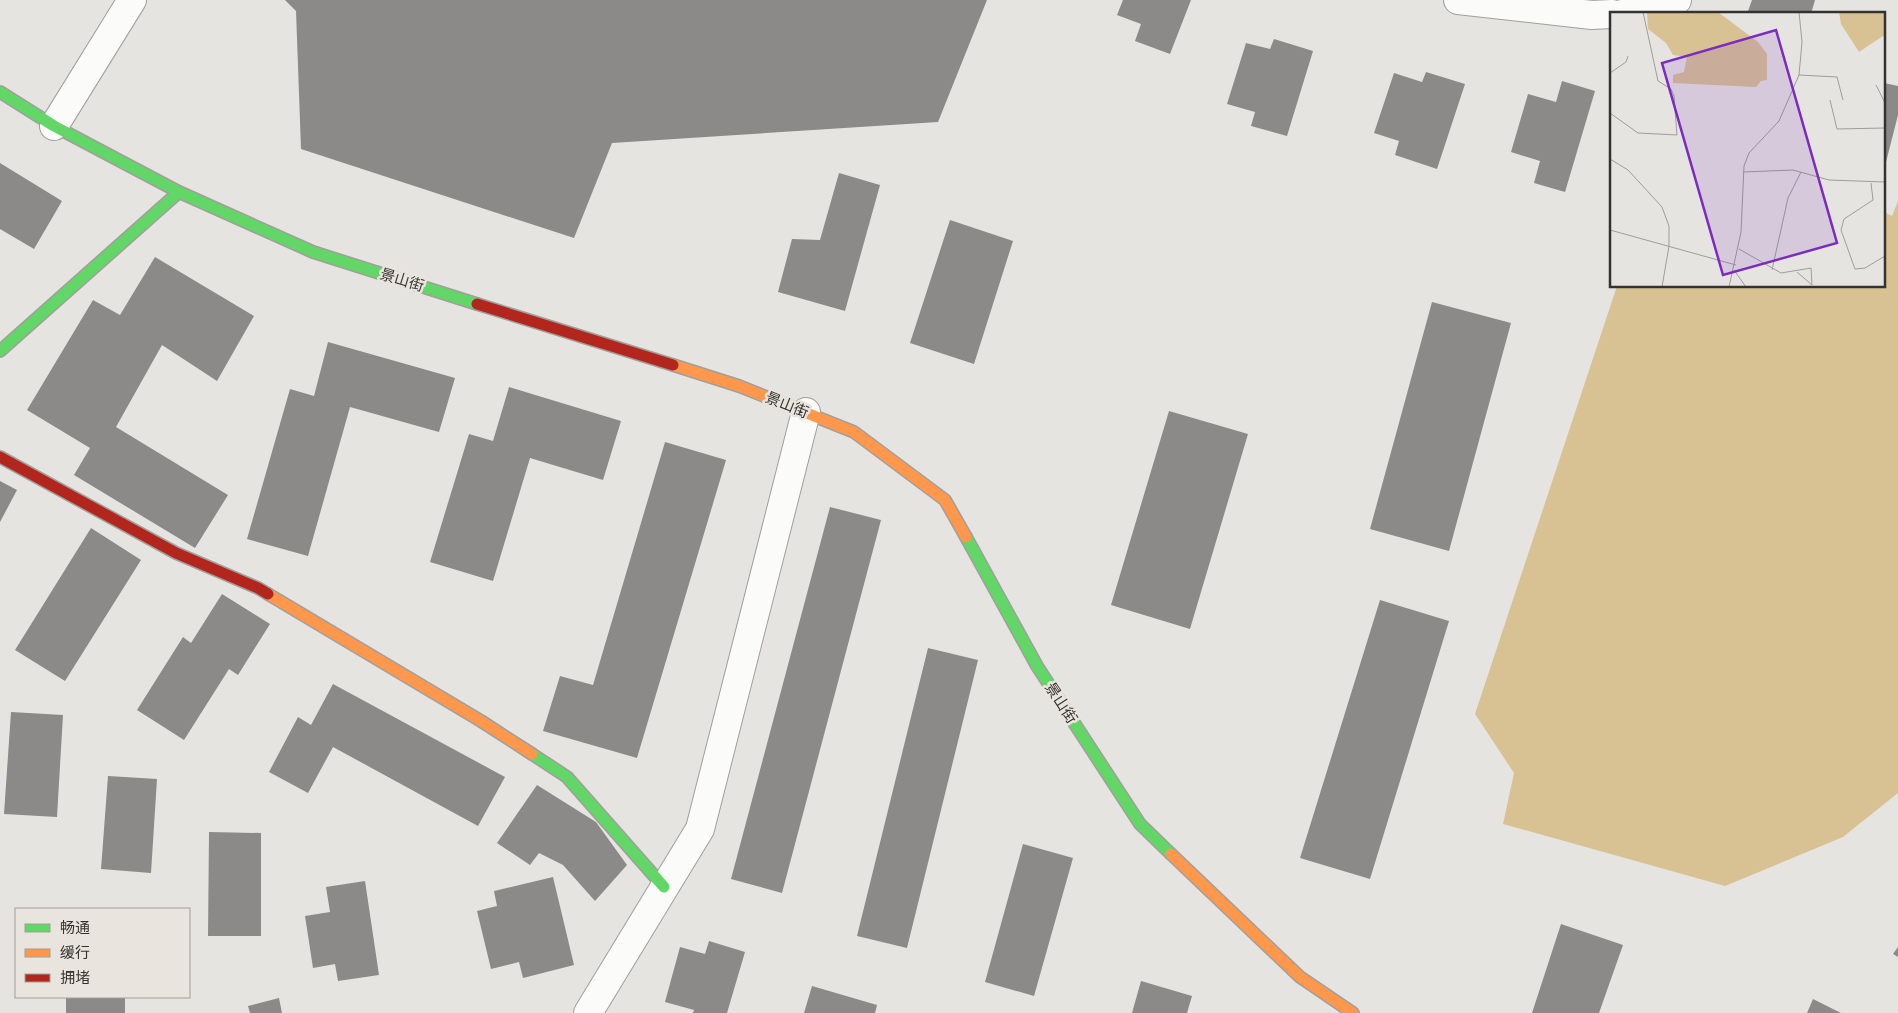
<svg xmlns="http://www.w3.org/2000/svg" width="1898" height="1013" font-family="'Nunito Sans','Noto Sans SC',sans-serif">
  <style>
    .forest { fill: #d8c293 }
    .building { fill: #8b8a88 }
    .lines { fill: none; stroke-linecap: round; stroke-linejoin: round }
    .street-casing { stroke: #a09f9c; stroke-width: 30 }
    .fast-casing { stroke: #a09f9c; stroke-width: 14 }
    .slow-casing { stroke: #a09f9c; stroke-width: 14 }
    .jam-casing { stroke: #a09f9c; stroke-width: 14 }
    .street { stroke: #fbfbfa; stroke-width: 28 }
    .fast { stroke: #63d668; stroke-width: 11 }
    .slow { stroke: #ff974d; stroke-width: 11 }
    .jam { stroke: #b3261e; stroke-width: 11 }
    .labels { text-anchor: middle; stroke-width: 5; stroke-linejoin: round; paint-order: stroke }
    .street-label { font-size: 15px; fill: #343230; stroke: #e9e5de }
    .inset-road { fill: none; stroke: #9f9d9a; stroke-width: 1 }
    .view { fill: #7b2cbf; fill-opacity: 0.15; stroke: #7b2cbf; stroke-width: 2.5 }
    .inset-edge { fill: none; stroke: #343230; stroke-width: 2.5 }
  </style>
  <rect width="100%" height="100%" fill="#e6e4e1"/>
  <path class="forest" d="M1898,201v592l-55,44 -118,49 -222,-62 11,-51 -39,-59 142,-428h267v-74l8,4z"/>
  <path class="building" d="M285,0h702l-49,122 -326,21 -38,95 -273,-89 -5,-138z
    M1123,0h68l-21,54 -35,-13 6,-17 -24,-9z
    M1752,0h63l-4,14h-64z
    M1274,39l39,12 -26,85 -36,-10 4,-14 -28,-8 19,-61 24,6z
    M1426,72l39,12 -28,85 -42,-14 4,-14 -25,-8 20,-60 28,9z
    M1562,81l33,10 -30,101 -31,-9 6,-22 -29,-9 17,-58 28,8z
    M1884,83l14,3v29l-13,51z
    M0,163l62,38 -28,48 -34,-20z
    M839,173l41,12 -35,126 -67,-19 14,-53 28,1z
    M950,220l63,21 -39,123 -64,-21z
    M155,257l99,59 -37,65 -55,-36 -46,82 112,68 -33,53 -121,-73 16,-27 -63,-38 66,-110 27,15z
    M1432,302l79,21 -62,228 -79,-22z
    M328,342l127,36 -16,54 -89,-25 -42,149 -61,-17 43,-150 24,7z
    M509,387l112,34 -18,59 -73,-22 -37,123 -63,-19 39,-128 24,7z
    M1169,411l79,23 -58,195 -79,-24z
    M665,442l61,18 -89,298 -94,-27 17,-55 33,9z
    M0,481l17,9 -17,32z
    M830,507l51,13 -99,373 -51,-14z
    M91,528l50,32 -76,121 -50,-31z
    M222,594l48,30 -32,51 -9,-6 -45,71 -47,-30 46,-73 8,6z
    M1380,600l69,21 -79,258 -70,-21z
    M928,648l50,12 -71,288 -50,-12z
    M333,684l172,93 -27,49 -145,-79 -25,46 -39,-21 29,-55 13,8z
    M11,712l52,3 -6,102 -53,-3z
    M108,776l49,3 -6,94 -50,-4z
    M537,785l59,37 31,43 -32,36 -32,-36 -24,-12 -9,12 -33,-22z
    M209,832l52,1v103h-53z
    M1023,844l50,14 -39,138 -49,-14z
    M553,877l21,88 -51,13 -4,-16 -28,7 -14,-58 20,-5 -3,-15z
    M365,881l14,94 -41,6 -3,-17 -22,4 -8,-52 25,-4 -4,-25z
    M1561,924l62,21 -24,68h-67z
    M709,941l36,11 -18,61h-34l1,-3 -29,-8 15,-55 25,7z
    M1898,947v10l-5,-3z
    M1141,981l51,15 -5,17h-55z
    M812,986l65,19 -2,8h-71z
    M66,997h59v16h-59z
    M279,998l3,15h-32l-2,-7z
    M1813,999l28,14h-34z"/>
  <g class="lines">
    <g class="street-casing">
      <path id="street" d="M1458,0l134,15 20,-1
        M1622,14l42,-3 13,-11
        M54,126l78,-126
        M588,1013l112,-184 106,-417"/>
    </g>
    <g class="fast-casing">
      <path id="fast" d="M0,92l54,34 125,66 134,60 164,52
        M0,351l179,-159
        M966,537l71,129 103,158 31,30
        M532,754l35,23 97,110"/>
    </g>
    <g class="slow-casing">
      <path id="slow" d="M673,365l66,21 115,46 91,68 21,37
        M268,594l213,127 51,33
        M1171,854l129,123 53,36"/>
    </g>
    <g class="jam-casing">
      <path id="jam" d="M477,304l196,61
        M0,457l176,96 82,35 10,6"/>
    </g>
    <use href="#street" class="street"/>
    <use href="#fast" class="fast"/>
    <use href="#slow" class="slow"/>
    <use href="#jam" class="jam"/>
  </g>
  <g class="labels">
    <g class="street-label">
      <text transform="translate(402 280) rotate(17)" y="5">景山街</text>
      <text transform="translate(787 405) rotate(22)" y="5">景山街</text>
      <text transform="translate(1061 703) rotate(57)" y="5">景山街</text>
    </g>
  </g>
  <g transform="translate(1610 12)">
    <rect width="275" height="275" fill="#e6e4e1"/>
    <path d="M37,0h71l40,30 9,12v26l-6,1 -5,6 -83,-4v-8l11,-3 3,-15 -14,-2 -7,-12 -18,-14zM229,0h46v27l-2,-3 -24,16 -18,-28z" fill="#d8c293"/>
    <path class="inset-road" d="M0,61l16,-11 2,-6M189,63l38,2 6,23M266,73l9,18M220,88l7,29 48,-1M0,101l28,20 39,2 -3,-39 -3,-7 -13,-8 -15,-69M0,147l18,11 34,37 7,19v20l-7,41M133,160l50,-2 36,10 56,2M261,171l2,17 -29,19 -3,11 14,39 10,-1 20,-12M0,218l126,35M129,237l42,24 30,-5 1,17 -15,-13M124,258l12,17M162,258l16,-72 13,-26M119,275l12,-55 3,-66 5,-13 30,-32 20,-46 3,-33 -3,-30"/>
    <path class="view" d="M166,18l61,213 -114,32 -61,-212z"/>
    <rect width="275" height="275" class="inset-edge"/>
  </g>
  <rect x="15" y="908" width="175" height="90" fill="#e9e5de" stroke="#a19d98"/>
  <rect x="25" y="924" width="25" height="8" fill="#63d668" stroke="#a19d98"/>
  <text x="60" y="933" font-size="15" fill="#343230">畅通</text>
  <rect x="25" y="949" width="25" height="8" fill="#ff974d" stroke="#a19d98"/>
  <text x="60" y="958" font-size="15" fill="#343230">缓行</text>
  <rect x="25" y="974" width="25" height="8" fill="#b3261e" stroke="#a19d98"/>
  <text x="60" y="983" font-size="15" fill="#343230">拥堵</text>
</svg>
